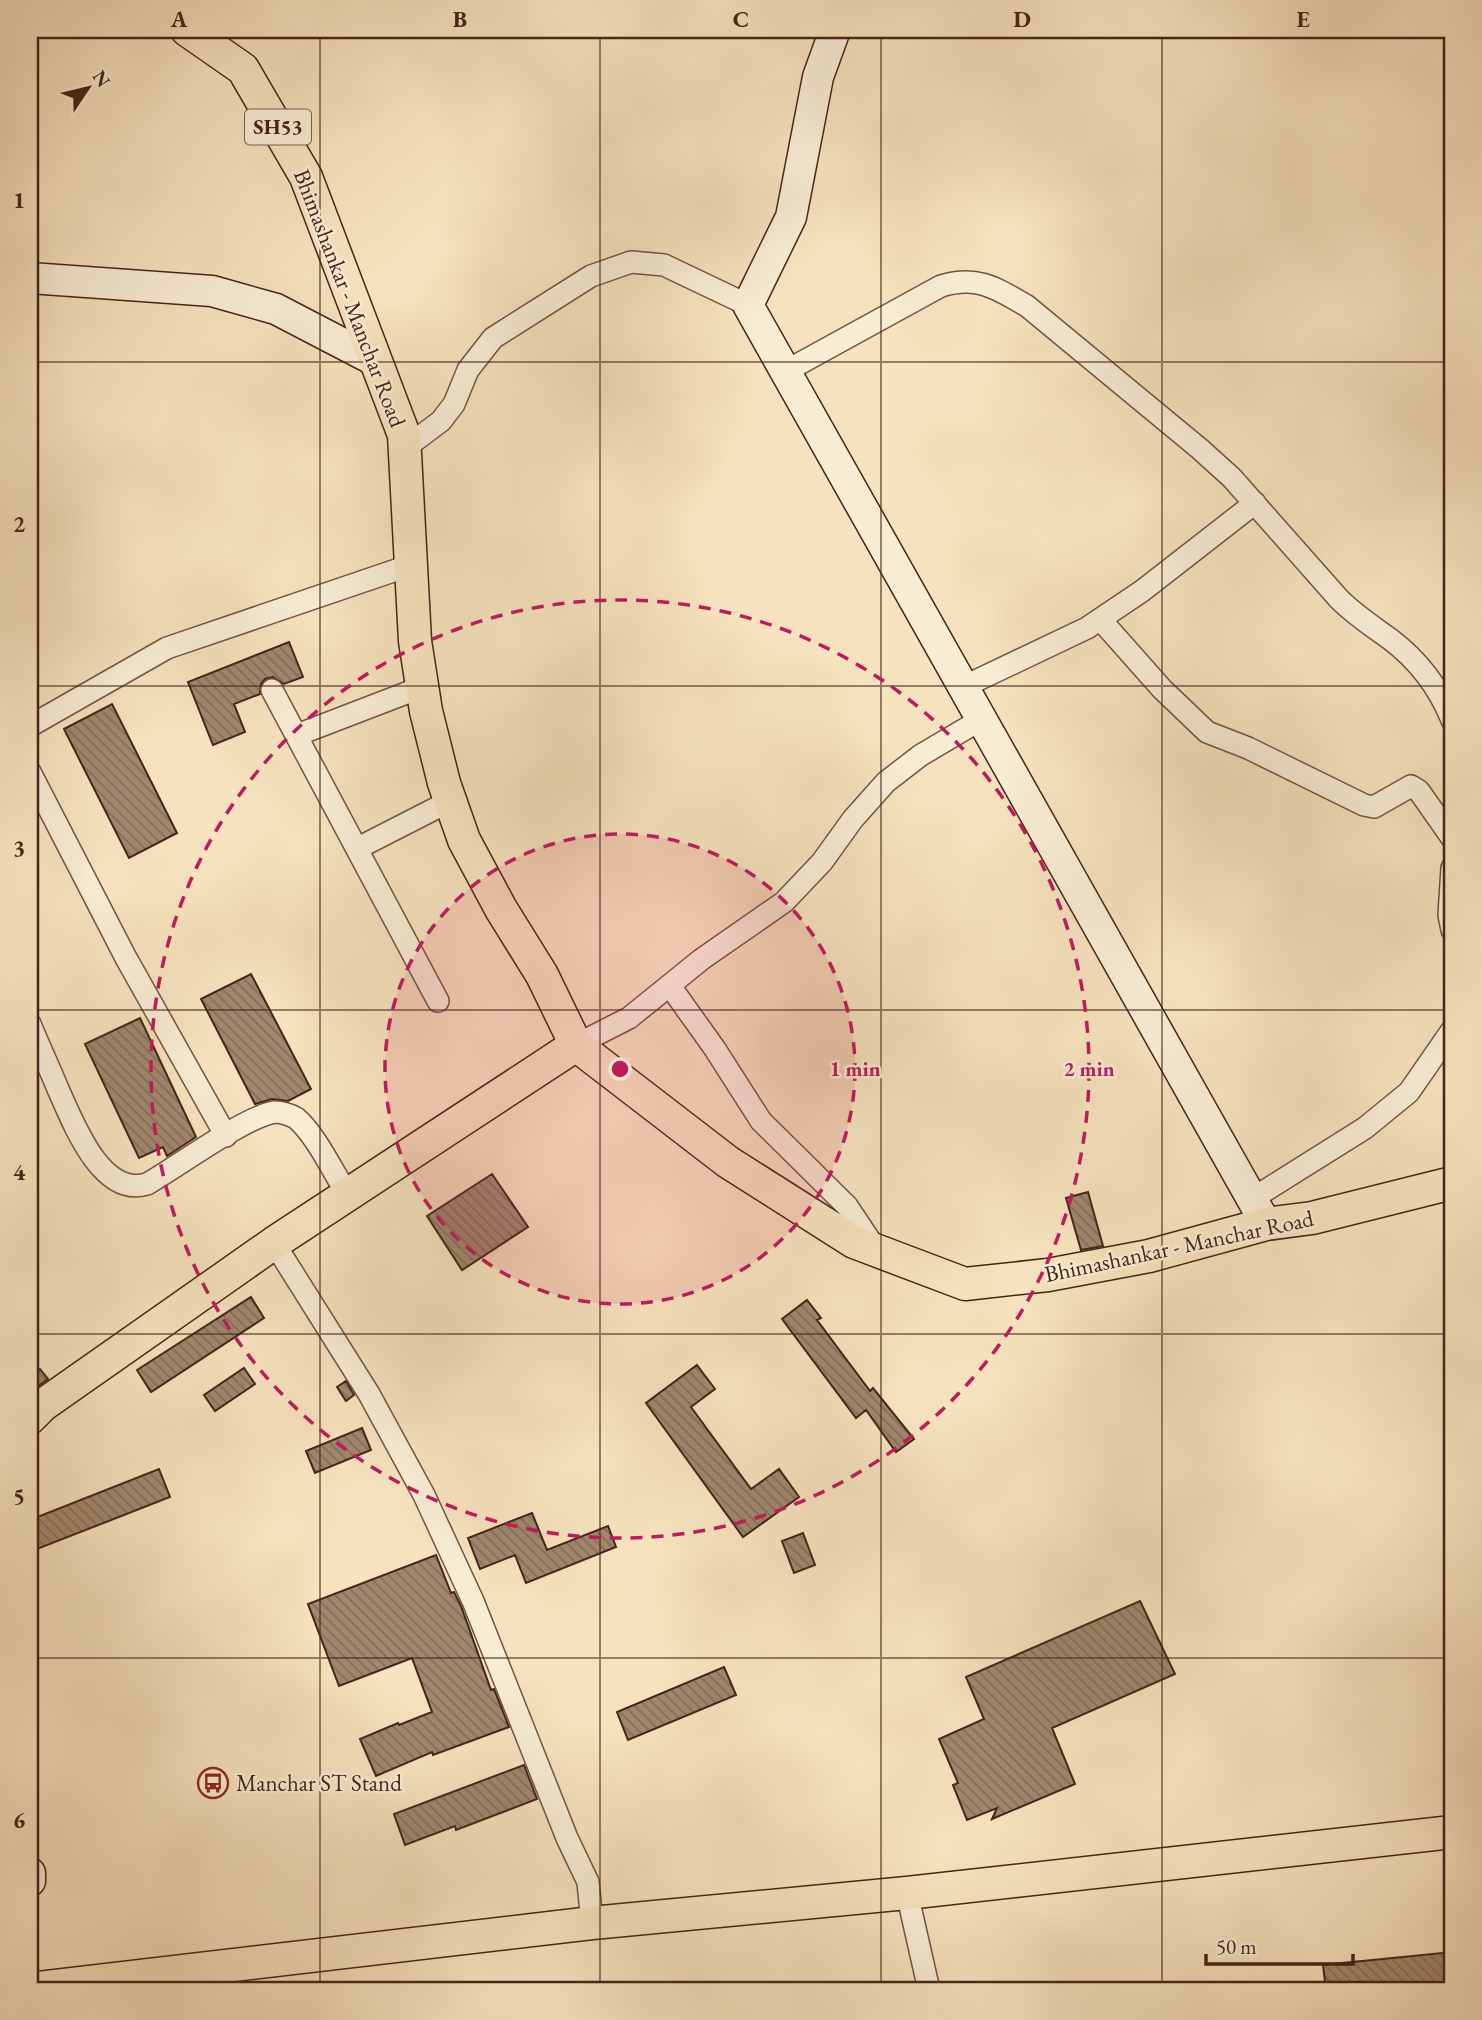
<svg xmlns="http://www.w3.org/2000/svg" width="1482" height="2020" font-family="'EB Garamond',serif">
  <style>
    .building { fill: url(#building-back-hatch); stroke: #432418; stroke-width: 2 }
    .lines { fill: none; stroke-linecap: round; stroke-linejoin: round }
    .street-casing { stroke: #705442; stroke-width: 24 }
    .secondary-casing { stroke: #432418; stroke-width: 33 }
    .primary-casing { stroke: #432418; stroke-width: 35 }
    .street { stroke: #f9ecd5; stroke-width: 21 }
    .secondary { stroke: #f9ecd5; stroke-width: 30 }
    .primary { stroke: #f6e2be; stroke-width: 32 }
    .grid { fill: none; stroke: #432418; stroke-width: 2; stroke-opacity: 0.55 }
    .ring { fill: none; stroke: #c2185b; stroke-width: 3.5; stroke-dasharray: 12 9 }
    .labels { text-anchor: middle; stroke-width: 5; stroke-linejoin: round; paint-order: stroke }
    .shield { fill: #f9ecd5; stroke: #7a6051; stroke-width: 2 }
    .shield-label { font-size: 21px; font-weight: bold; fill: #432418 }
    .street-label { font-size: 23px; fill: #432418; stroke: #f9ecd5 }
    .poi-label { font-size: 23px; fill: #432418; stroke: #f9ecd5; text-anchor: start }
    .centre { fill: #c2185b; stroke: #f9ecd5; stroke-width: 3.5 }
    .ring-label { font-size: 21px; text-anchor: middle; font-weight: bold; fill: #c2185b; stroke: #f9ecd5; stroke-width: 5; stroke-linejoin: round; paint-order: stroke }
    .neatline { fill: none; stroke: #432418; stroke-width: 2.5 }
    .grid-label { font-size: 23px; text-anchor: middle; font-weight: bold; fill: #432418 }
  </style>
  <defs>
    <pattern id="building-back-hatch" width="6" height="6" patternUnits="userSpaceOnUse" patternTransform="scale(1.75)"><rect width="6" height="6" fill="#a0876e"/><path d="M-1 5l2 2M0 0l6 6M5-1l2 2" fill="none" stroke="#846e59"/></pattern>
  </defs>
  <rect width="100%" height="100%" fill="#f6e2be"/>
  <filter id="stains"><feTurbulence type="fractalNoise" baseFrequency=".00286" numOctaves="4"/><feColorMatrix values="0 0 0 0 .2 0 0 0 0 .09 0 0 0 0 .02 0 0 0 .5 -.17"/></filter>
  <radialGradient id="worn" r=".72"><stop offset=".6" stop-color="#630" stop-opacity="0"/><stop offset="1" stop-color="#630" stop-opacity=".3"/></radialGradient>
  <path class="building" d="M289,642l14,35 -19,7 -11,-7 -8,2 -4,5 -1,10 -26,10 11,28 -32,13 -25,-63z
    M112,704l65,129 -48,25 -65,-129z
    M251,974l60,115 -23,12 -16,-2 -17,5 -54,-105z
    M140,1018l56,119 -29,19 -4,-9 -24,11 -54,-114z
    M492,1174l36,53 -66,43 -35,-54z
    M1088,1192l15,54 -22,4 -15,-52z
    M251,1297l13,21 -113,74 -14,-22z
    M807,1300l14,18 -4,2 53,71 3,-3 41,51 -18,13 -30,-42 -10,8 -74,-99z
    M697,1365l18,24 -24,18 60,82 28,-20 20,28 -56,40 -97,-134z
    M244,1368l11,16 -40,27 -11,-16z
    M40,1369l8,10 -18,13v-16z
    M346,1381l8,14 -8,6 -9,-14z
    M362,1428l9,22 -56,23 -9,-22z
    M159,1469l11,28 -133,52 -7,-19v-10z
    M532,1513l15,37 61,-24 8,21 -90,36 -11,-28 -35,14 -12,-31z
    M803,1533l12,32 -21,8 -12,-32z
    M436,1555l15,38 3,-1 7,14 30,84 3,-1 15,38 -76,28 -1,-3 -56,24 -16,-37 38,-16 1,2 33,-13 -20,-54 -73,28 -31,-82z
    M1140,1601l35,73 -123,54 23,56 -83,35 5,-11 -30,12 -14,-35 5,-2 -19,-44 45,-20 -18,-42z
    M724,1667l12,28 -108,45 -11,-28z
    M524,1765l13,34 -81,31 -1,-4 -50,19 -11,-31z
    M1452,1952v37l-126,1 -3,-25z"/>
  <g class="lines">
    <g class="street-casing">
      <path id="street" d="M786,371l155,-85c37,-11 55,2 86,20l173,143 32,29 107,121c16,16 33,27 51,40 28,21 49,49 62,81
        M405,448l36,-27 13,-17 14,-34 25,-32 98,-62 40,-14 33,3 84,40
        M1100,619l62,70 45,43 41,16 116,57 10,2 37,-21 8,5 33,47
        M963,687l124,-59 55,-37 113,-88
        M272,690l166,311
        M30,726l137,-78 244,-83
        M297,735l125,-48
        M30,772l96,186 100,178
        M358,848l92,-47
        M1452,868l-3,47 3,15
        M670,986l45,63 46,72 86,85 30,45
        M30,1024c9,22 19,43 28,65 15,33 43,109 89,95 30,-17 99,-68 128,-72 6,0 16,3 21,6 20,17 37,54 52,77
        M576,1045l53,-27 73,-59 82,-57 38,-40 31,-43 33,-37 35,-27 61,-36
        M1252,1199l113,-71 44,-36 43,-62
        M274,1243l95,151 55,101 49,106 94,237 21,44 4,41
        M907,1893l22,97"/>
    </g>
    <g class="secondary-casing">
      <path id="secondary" d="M835,30l-17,47 -27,140 -43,88 518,919
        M30,278l182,13 64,18 98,51
        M30,1873v8"/>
    </g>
    <g class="primary-casing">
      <path id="primary" d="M187,30l56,39 63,108 98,258 11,206 11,70 18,72 20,57 37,69 41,66 34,70 152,117 126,80 111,42 83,-9 101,-19 117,-32 46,-6 140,-35
        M30,1418l13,-13 231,-162 302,-198
        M30,1989l562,-66 315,-30 545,-61"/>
    </g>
    <use href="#street" class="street"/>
    <use href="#secondary" class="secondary"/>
    <use href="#primary" class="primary"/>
  </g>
  <path class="grid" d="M320,30v1960M600,30v1960M881,30v1960M1162,30v1960M30,362h1422M30,686h1422M30,1010h1422M30,1334h1422M30,1658h1422"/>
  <circle cx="620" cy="1069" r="235" fill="#c2185b" fill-opacity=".12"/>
  <g class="ring">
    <circle cx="620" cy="1069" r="235"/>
    <circle cx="620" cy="1069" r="469"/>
  </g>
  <defs>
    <g id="bus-ring" transform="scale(1.575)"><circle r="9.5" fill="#f9ecd5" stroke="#8f2418" stroke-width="1.5"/><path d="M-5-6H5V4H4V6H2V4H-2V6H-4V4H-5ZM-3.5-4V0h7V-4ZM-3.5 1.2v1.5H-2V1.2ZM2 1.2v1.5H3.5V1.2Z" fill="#8f2418"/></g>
  </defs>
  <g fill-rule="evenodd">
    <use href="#bus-ring" x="213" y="1783"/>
  </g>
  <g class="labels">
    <rect class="shield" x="245" y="109.5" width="66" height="35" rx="5"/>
    <g class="shield-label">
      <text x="278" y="134">SH53</text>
    </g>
    <g class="street-label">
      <text transform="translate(350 298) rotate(69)" y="8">Bhimashankar - Manchar Road</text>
      <text transform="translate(1179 1246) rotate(-12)" y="8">Bhimashankar - Manchar Road</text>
    </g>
    <g class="poi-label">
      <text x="236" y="1791">Manchar ST Stand</text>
    </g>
  </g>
  <circle cx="620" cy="1069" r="10" class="centre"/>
  <g class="ring-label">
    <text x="855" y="1076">1 min</text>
    <text x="1089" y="1076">2 min</text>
  </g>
  <rect width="1482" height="2020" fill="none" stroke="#f6e2be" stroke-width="77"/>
  <g transform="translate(88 88) rotate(55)" stroke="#f9ecd5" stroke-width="5" paint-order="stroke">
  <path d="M0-5L12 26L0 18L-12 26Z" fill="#432418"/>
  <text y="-10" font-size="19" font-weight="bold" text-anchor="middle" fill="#432418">N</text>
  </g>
  <path d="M1206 1954v10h147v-10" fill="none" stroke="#432418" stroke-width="3.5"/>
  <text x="1216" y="1954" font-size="21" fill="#432418" stroke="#f9ecd5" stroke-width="5" paint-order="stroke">50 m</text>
  <rect x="38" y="38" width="1406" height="1944" class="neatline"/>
  <g class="grid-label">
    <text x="179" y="27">A</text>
    <text x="460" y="27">B</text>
    <text x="741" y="27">C</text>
    <text x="1022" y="27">D</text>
    <text x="1303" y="27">E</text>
    <text x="19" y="208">1</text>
    <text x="19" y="532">2</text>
    <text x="19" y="856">3</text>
    <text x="19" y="1180">4</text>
    <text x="19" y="1504">5</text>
    <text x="19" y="1828">6</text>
  </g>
  <rect width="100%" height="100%" filter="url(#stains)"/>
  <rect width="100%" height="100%" fill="url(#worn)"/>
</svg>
